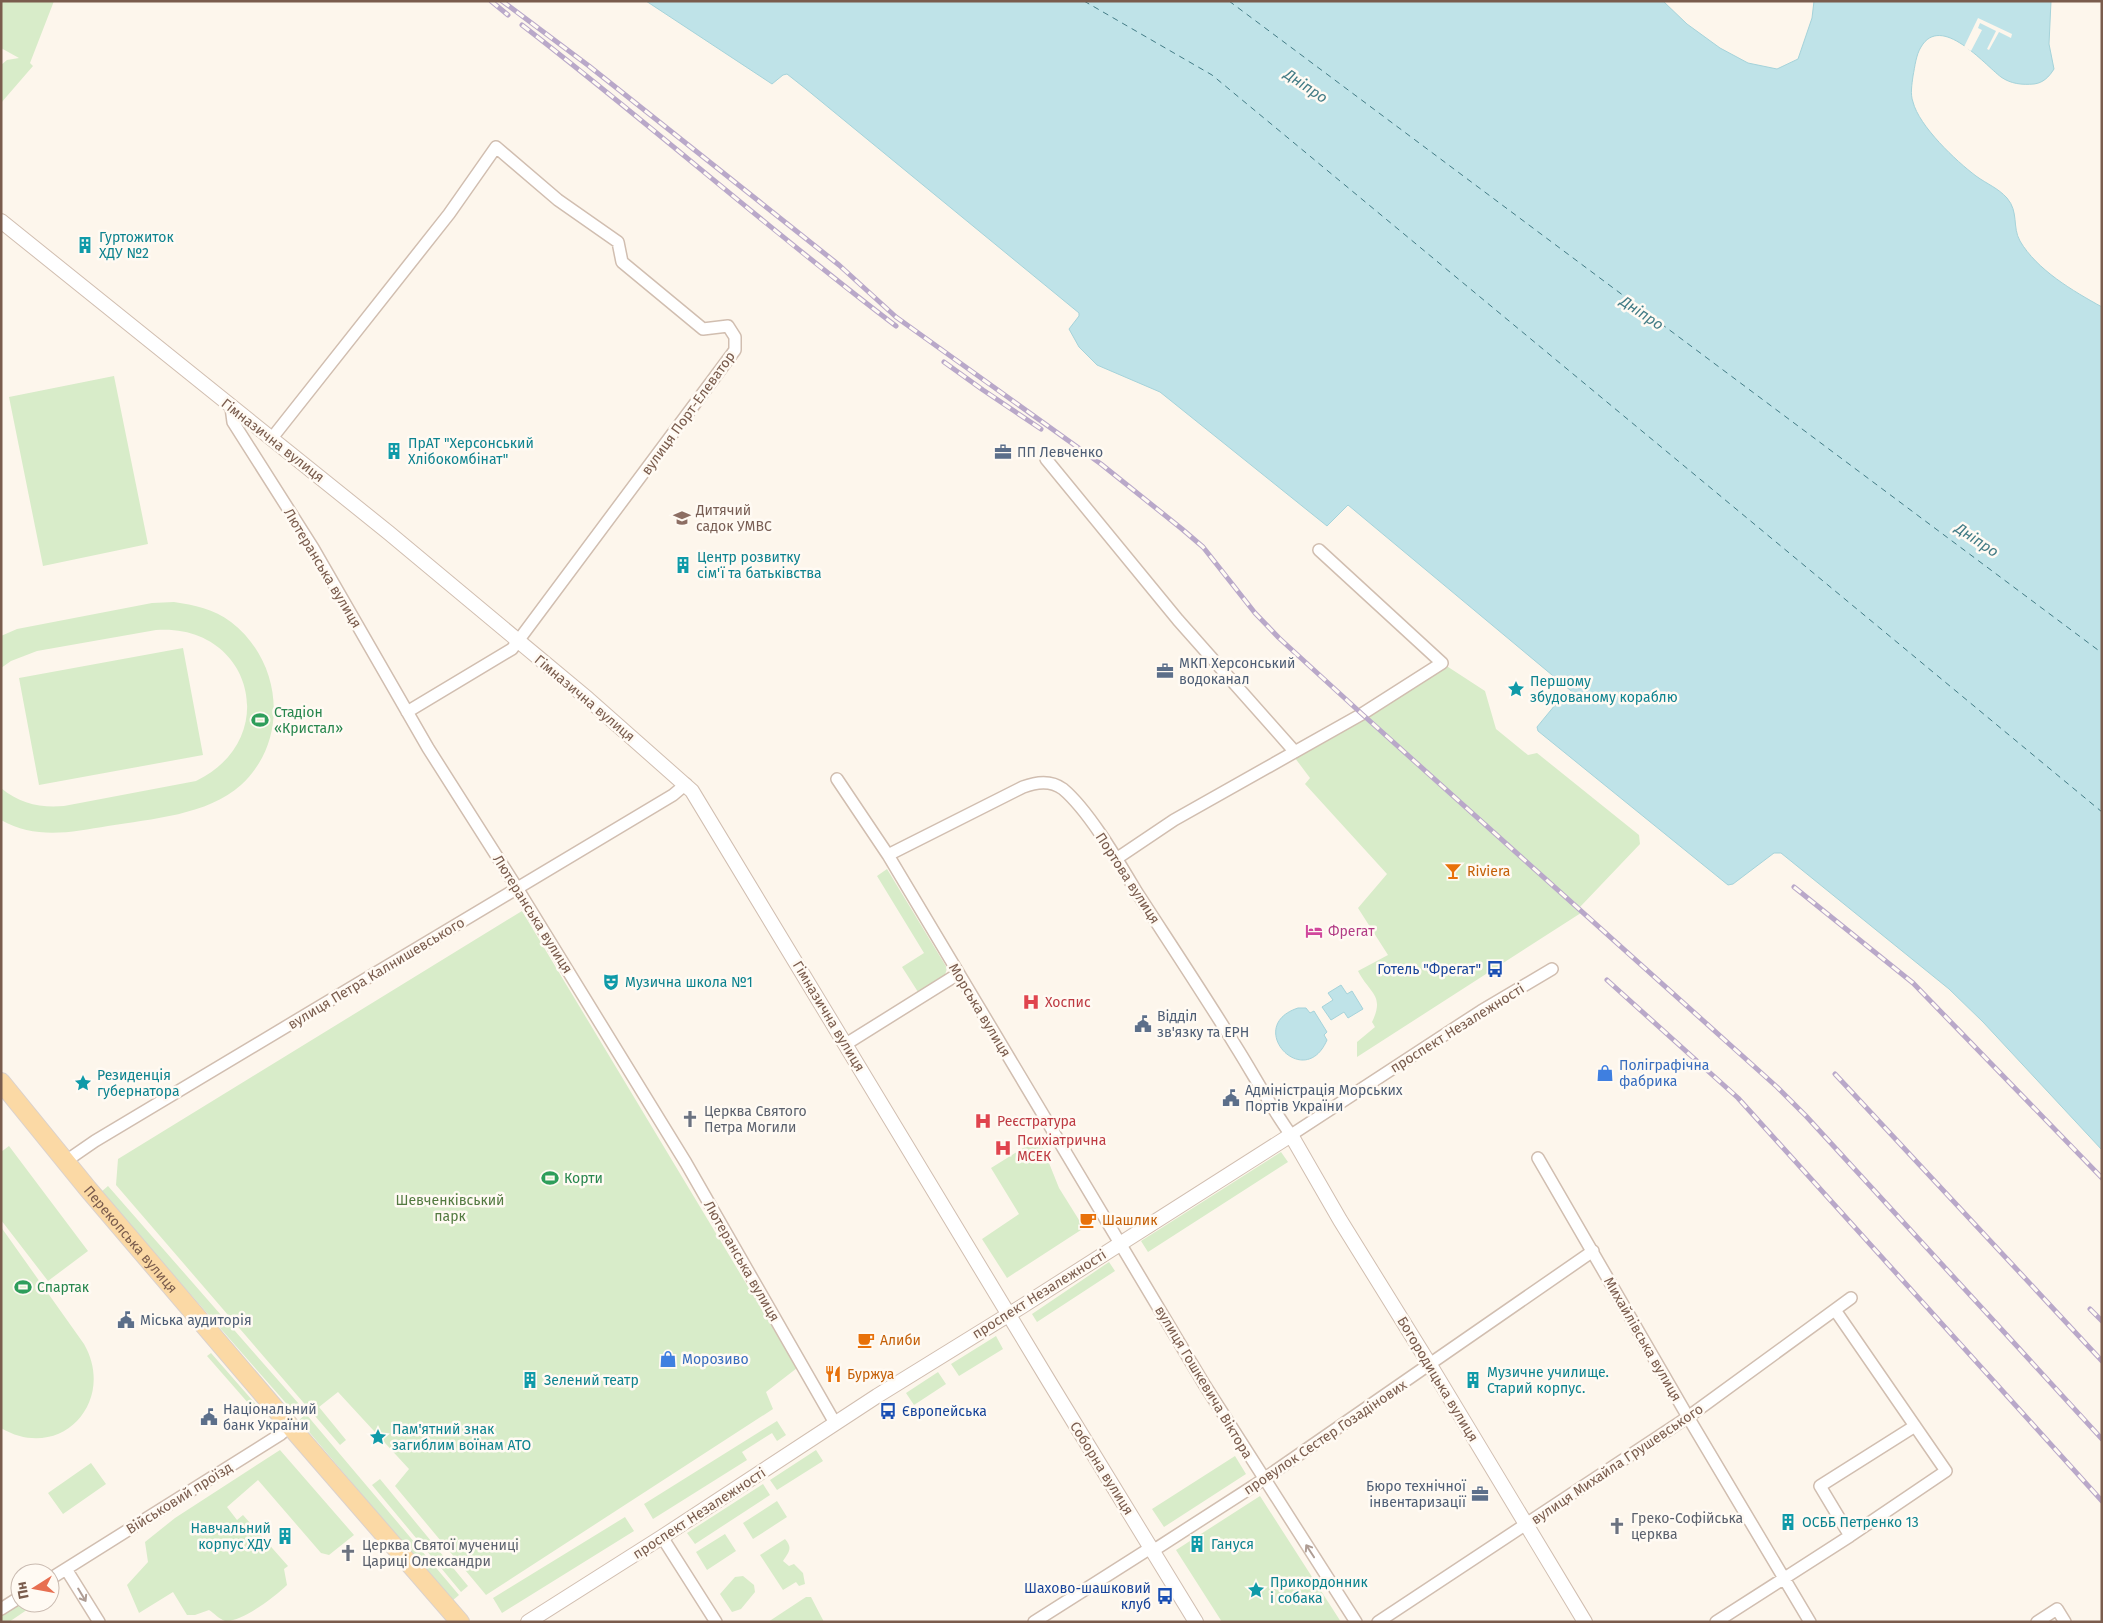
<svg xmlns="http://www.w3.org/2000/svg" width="2103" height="1623" font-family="'Fira Sans',sans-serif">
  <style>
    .green { fill: #d8ecc9 }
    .water { fill: #bfe3e8; stroke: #a5d3da }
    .pier { fill: #fdf6ec }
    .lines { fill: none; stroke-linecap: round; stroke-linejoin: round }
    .ferry { stroke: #437c86; stroke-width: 1; stroke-dasharray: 6 5; stroke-linecap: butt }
    .minor-casing { stroke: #d1beb0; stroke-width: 14 }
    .tertiary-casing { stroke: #d1beb0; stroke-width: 16 }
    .primary-casing { stroke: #dad1cd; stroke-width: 20 }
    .minor { stroke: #fff; stroke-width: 11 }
    .tertiary { stroke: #fff; stroke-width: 14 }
    .primary { stroke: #fbd9a5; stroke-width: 18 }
    .rail-casing { stroke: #b9a8c9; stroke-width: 5 }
    .rail { stroke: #fffaf3; stroke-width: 3; stroke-dasharray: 9; stroke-linecap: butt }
    .oneway { stroke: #af9d94 }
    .labels { text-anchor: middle; stroke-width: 5; stroke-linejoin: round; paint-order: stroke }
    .culture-label { font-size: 14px; fill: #0d838f; stroke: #fffaf3; text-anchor: start }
    .street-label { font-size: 14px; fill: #7a5c4d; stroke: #fffaf3 }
    .service-label { font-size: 14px; fill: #4e5e75; stroke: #fffaf3; text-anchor: start }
    .education-label { font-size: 14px; fill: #785e54; stroke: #fffaf3; text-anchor: start }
    .leisure-label { font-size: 14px; fill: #27864d; stroke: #fffaf3; text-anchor: start }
    .food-label { font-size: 14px; fill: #c56008; stroke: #fffaf3; text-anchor: start }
    .hotel-label { font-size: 14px; fill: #b23c85; stroke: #fffaf3; text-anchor: start }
    .transit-label { font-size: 14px; fill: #164399; stroke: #fffaf3; text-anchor: end }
    .health-label { font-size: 14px; fill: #be3a42; stroke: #fffaf3; text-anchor: start }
    .shop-label { font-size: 14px; fill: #366cbe; stroke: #fffaf3; text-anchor: start }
    .worship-label { font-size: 14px; fill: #5b616d; stroke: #fffaf3; text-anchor: start }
    .park-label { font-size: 14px; fill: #537a41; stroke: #fffaf3 }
    .water-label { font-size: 15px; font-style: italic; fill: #437c86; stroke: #fffaf3 }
  </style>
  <rect width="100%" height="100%" fill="#fdf6ec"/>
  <path class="green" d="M1,1h53l-24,62 3,3 -32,37v-38l6,-5 12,-2 -18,-10z
    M114,376l34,168 -105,22 -34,-169z
    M174,602c20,3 40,7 57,20 51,39 59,118 10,163 -33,30 -90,34 -133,41 -36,6 -72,14 -107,-6v-32c19,16 40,20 63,18l132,-25c87,-42 56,-158 -40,-151l-119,21 -26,10 -10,7v-32l16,-7 135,-26z
    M183,648l20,107 -164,30 -20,-107z
    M1442,663l43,28 11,38 32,26 9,-2 102,82 1,9 -60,63 4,4 -227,146v-15l18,-15 -3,-5c13,-27 -2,-28 -14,-51l30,-16 -30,-47 29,-34 -82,-90 5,-6 -18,-24z
    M887,869l60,99 -2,7 -27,17 -16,-25 22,-14 -47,-77z
    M522,911l275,457 -31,24 7,17 -287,186 -91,-109 14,-17 -71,-77 -19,15 27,33 -6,5 -224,-260 2,-26z
    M1039,1138l20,50 25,40 -77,50 -25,-39 37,-25 -28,-46z
    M9,1146l79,105 -40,30 -47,-61v-68z
    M1281,1152l7,10 -140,90 -7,-11z
    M108,1186l191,218 -7,6 -191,-218z
    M1,1227l83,117c33,58 -24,119 -83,84z
    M1109,1262l6,9 -78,51 -5,-8z
    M996,1336l7,13 -44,27 -8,-12z
    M211,1353l49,56 -4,3 -49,-56z
    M938,1372l8,12 -32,21 -8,-12z
    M306,1414l153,181 -7,6 -153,-181z
    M777,1421l9,14 -9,6 -5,-8 -30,19 5,8 -94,59 -9,-15z
    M280,1450l74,85 -25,20 -8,-2 -63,-73 -31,27 10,13 6,-5 45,51 -4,3 3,16c-11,11 -46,38 -62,36 -6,-2 -11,-8 -16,-11l-14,5h-8l-14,-23 -34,21 -12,-28 21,-23 -3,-20 30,-24z
    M816,1450l7,11 -46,29 -7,-10z
    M1235,1456l11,18 -82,53 -12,-18z
    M91,1463l15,21 -43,30 -15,-21z
    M380,1479l88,107 -7,6 -89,-107z
    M763,1484l7,11 -75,49 -8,-11z
    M1260,1496l81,126h-119l-46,-72z
    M777,1501l10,16 -34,22 -10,-16z
    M625,1517l9,14 -132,82 -9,-15z
    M725,1534l11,17 -29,19 -11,-18z
    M785,1539c8,9 4,13 -2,22l6,5 5,-2 9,9 2,11 -6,2 -3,-4 -13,8 -23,-35z
    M743,1576l11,9 1,7 -14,17 -9,3 -12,-18 15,-17z
    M806,1597h5l13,25h-56z
    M20,1603h17l-28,19h-8v-7z"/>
  <path class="water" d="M646,1h1017l24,23 33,24 28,15 29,6 21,-10 14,-41 2,-17h237l-2,43 5,25c-5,8 -11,14 -20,15 -12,1 -23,0 -33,-7 -17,-13 -60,-64 -80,-30 -5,8 -6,19 -8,29 -1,8 -3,18 0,26 6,24 43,59 63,74 11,8 22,12 31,22 12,14 5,29 13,43 17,29 53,50 82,66v843l-119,-128 -34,-33 -168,-136h-7l-41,31 -5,1 -190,-154 -1,-4 23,-28 3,-1 8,5 5,-8 -228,-190 -21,21 -167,-134 -63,-27 -18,-18 -10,-18 10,-13v-3l-273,-224 -19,-15 -4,1 -11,9z
    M1341,985l6,9 5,-3 11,18 -15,9 -4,-6 -13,8 -9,-13 11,-7 -5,-7z
    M1298,1008h8l4,5 4,-2 13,21 -3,3 3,5c-23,53 -84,-14 -29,-32z"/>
  <path class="pier" d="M1978,18l34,16 -1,4 -12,-6 -10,18 -2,-1 9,-18 -16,-8 -2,5 4,2 -11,21 -7,-4z"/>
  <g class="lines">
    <path class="ferry" d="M1084,1l128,74 890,737
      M1229,1l873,652"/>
    <g class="minor-casing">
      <path id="minor" d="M231,407l2,15 80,126 115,200 89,140 169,275 149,260
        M272,438l177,-224 47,-67 62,53 60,42 4,20 81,67 25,-3 7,11v13l-223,299 -105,63
        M1046,459l132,161 117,132
        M837,779l51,76 316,529 152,238
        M888,855l135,-68c13,-5 28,-7 40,2 26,22 55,72 73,102 33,51 67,102 99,154 19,30 35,61 56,90l190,-124 71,-42
        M1116,859l58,-39 188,-106 80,-51 -123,-113
        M846,1044l112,-70
        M1538,1158l150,259 122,205
        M66,1161l29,-20 578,-346 13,-11
        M1850,1536l-30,-50 95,-60
        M662,1537l54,85
        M1154,1550l101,-65 338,-234
        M66,1569l33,53
        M50,1579l231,-145 9,-8
        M1,1609l19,-12
        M1034,1622l118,-75
        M1378,1622l310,-205 163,-119
        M1716,1622l134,-86 96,-65 -111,-161
        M2037,1622l20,-13 8,13"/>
    </g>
    <g class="tertiary-casing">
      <path id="tertiary" d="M1,221l388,312 199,166 104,92 358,592 146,239
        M528,1622l134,-85 215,-141 144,-89 270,-172 49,85 90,145 155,257"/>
    </g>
    <g class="primary-casing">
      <g id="primary">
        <path id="s1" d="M1,1082l87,107 202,237 170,196"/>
      </g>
    </g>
    <use href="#minor" class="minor"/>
    <use href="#tertiary" class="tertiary"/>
    <use href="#primary" class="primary"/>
    <g class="rail-casing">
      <path id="rail" d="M491,1l17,14
        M502,1l87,65 250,199 57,52 205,147 81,65 21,18 52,66 24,25 83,76 415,373 29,29 296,323
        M522,25c127,98 246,204 374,301
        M944,362l39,28 58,39
        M1794,887l119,96 189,195
        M1607,980l131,118 364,403
        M1835,1074l267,287
        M2090,1309l12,12"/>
    </g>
    <use href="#rail" class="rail"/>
  </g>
  <defs><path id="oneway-shaft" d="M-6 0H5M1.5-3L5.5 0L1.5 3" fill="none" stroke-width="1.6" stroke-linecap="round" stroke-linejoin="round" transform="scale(1.25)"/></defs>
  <g class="oneway">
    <use href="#oneway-shaft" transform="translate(1310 1551) rotate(-123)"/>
    <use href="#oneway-shaft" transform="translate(82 1595) rotate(59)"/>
  </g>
  <defs>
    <g id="building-bare" transform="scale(1.35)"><path d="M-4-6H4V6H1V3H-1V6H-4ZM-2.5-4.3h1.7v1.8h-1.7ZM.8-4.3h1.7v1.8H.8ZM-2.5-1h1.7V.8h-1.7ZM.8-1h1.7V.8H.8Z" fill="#0f9aa8" stroke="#fffaf3" stroke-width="2.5" paint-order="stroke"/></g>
    <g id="office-bare" transform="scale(1.35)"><path d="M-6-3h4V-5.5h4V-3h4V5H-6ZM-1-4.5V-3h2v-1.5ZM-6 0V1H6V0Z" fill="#5c6f8a" stroke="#fffaf3" stroke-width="2.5" paint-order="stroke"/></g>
    <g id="school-bare" transform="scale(1.35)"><path d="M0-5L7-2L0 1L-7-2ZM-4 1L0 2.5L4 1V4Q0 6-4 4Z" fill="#8d6e63" stroke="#fffaf3" stroke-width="2.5" paint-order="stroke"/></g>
    <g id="sight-bare" transform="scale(1.35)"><path d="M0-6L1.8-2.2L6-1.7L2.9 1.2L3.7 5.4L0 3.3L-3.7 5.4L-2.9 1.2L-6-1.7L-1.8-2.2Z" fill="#0f9aa8" stroke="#fffaf3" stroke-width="2.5" paint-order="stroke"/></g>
    <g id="stadium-bare" transform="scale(1.35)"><path d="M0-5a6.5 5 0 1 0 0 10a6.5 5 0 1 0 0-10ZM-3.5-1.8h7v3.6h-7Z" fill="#2e9e5b" stroke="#fffaf3" stroke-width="2.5" paint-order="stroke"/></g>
    <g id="bar-bare" transform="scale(1.35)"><path d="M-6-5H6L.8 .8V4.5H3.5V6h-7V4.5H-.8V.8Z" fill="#e8710a" stroke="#fffaf3" stroke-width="2.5" paint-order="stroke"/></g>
    <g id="hotel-bare" transform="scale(1.35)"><path d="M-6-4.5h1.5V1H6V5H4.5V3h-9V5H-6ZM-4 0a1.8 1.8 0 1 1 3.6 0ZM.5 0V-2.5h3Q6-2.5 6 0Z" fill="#d1479c" stroke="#fffaf3" stroke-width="2.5" paint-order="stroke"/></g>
    <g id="bus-bare" transform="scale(1.35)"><path d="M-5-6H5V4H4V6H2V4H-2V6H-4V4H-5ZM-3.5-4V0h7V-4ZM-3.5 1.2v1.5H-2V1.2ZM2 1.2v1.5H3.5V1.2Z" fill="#1a4fb4" stroke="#fffaf3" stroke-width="2.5" paint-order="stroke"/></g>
    <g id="theatre-bare" transform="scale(1.35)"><path d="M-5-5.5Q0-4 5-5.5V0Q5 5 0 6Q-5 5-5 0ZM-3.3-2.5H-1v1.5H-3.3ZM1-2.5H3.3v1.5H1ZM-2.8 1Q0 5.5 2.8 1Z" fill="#0f9aa8" stroke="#fffaf3" stroke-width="2.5" paint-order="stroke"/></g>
    <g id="hospital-bare" transform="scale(1.35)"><path d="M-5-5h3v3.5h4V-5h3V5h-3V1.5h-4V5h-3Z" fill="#e0444e" stroke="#fffaf3" stroke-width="2.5" paint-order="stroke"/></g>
    <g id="civic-bare" transform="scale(1.35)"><path d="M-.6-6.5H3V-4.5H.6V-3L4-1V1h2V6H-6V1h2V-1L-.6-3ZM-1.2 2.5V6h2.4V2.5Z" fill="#5c6f8a" stroke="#fffaf3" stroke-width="2.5" paint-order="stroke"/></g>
    <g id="shop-bare" transform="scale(1.35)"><path d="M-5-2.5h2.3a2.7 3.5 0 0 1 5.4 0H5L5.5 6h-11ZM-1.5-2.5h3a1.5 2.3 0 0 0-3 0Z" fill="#3f7fe0" stroke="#fffaf3" stroke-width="2.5" paint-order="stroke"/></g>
    <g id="church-bare" transform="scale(1.35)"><path d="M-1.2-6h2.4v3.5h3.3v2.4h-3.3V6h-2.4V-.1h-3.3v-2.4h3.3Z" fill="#6b7280" stroke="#fffaf3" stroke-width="2.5" paint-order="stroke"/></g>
    <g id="cafe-bare" transform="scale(1.35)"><path d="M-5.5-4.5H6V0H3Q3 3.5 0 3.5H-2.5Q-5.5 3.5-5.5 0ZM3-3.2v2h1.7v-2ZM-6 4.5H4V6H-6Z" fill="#e8710a" stroke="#fffaf3" stroke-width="2.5" paint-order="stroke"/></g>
    <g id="restaurant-bare" transform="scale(1.35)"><path d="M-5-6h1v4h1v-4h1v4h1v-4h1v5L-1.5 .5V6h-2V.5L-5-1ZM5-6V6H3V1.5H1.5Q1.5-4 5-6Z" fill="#e8710a" stroke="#fffaf3" stroke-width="2.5" paint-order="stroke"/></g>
  </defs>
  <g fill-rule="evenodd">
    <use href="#building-bare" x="85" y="245"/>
    <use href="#building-bare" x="394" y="451"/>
    <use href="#office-bare" x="1003" y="452"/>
    <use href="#school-bare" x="682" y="518"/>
    <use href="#building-bare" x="683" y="565"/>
    <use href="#office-bare" x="1165" y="671"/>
    <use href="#sight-bare" x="1516" y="689"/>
    <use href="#stadium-bare" x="260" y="720"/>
    <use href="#bar-bare" x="1453" y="871"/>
    <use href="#hotel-bare" x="1314" y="931"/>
    <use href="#bus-bare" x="1495" y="969"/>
    <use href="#theatre-bare" x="611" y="982"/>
    <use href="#hospital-bare" x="1031" y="1002"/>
    <use href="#civic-bare" x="1143" y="1024"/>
    <use href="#shop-bare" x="1605" y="1073"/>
    <use href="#sight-bare" x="83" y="1083"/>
    <use href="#civic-bare" x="1231" y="1098"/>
    <use href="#church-bare" x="690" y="1119"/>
    <use href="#hospital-bare" x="983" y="1121"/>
    <use href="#hospital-bare" x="1003" y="1148"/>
    <use href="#stadium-bare" x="550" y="1178"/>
    <use href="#cafe-bare" x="1088" y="1220"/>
    <use href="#stadium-bare" x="23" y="1287"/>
    <use href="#civic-bare" x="126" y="1320"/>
    <use href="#cafe-bare" x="866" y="1340"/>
    <use href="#shop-bare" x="668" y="1359"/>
    <use href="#restaurant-bare" x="833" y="1374"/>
    <use href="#building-bare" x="530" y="1380"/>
    <use href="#building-bare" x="1473" y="1380"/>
    <use href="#bus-bare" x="888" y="1411"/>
    <use href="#civic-bare" x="209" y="1417"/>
    <use href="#sight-bare" x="378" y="1437"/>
    <use href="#office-bare" x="1480" y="1494"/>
    <use href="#building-bare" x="1788" y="1522"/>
    <use href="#church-bare" x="1617" y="1526"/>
    <use href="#building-bare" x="285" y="1536"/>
    <use href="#building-bare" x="1197" y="1544"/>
    <use href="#church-bare" x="348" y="1553"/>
    <use href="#sight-bare" x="1256" y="1590"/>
    <use href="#bus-bare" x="1165" y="1596"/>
  </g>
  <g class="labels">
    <g class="culture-label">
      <text x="99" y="242">Гуртожиток<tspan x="99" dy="16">ХДУ №2</tspan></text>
      <text x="408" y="448">ПрАТ "Херсонський<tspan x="408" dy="16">Хлібокомбінат"</tspan></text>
      <text x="697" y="562">Центр розвитку<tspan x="697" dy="16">сім'ї та батьківства</tspan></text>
      <text x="1530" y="686">Першому<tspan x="1530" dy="16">збудованому кораблю</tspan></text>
      <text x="625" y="987">Музична школа №1</text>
      <text x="97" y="1080">Резиденція<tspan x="97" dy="16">губернатора</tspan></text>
      <text x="1487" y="1377">Музичне училище.<tspan x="1487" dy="16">Старий корпус.</tspan></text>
      <text x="544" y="1385">Зелений театр</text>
      <text x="392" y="1434">Пам'ятний знак<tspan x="392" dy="16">загиблим воїнам АТО</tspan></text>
      <text x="1802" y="1527">ОСББ Петренко 13</text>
      <text x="271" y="1533" text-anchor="end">Навчальний<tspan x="271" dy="16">корпус ХДУ</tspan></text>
      <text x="1211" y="1549">Гануся</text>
      <text x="1270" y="1587">Прикордонник<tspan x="1270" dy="16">і собака</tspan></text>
    </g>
    <g class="street-label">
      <text transform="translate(688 413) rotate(-54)" y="5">вулиця Порт-Елеватор</text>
      <text transform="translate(273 440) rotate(38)" y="5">Гімназична вулиця</text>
      <text transform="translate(323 568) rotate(59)" y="5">Лютеранська вулиця</text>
      <text transform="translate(585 698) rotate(40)" y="5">Гімназична вулиця</text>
      <text transform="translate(1128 878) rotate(57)" y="5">Портова вулиця</text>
      <text transform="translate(533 914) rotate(58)" y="5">Лютеранська вулиця</text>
      <text transform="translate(376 973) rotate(-31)" y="5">вулиця Петра Калнишевського</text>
      <text transform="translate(980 1010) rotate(59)" y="5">Морська вулиця</text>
      <text transform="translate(829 1016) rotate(59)" y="5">Гімназична вулиця</text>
      <text transform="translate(1457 1028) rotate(-32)" y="5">проспект Незалежності</text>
      <text dy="5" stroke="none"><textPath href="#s1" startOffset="204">Перекопська вулиця</textPath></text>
      <text transform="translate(742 1261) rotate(60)" y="5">Лютеранська вулиця</text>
      <text transform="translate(1039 1294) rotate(-32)" y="5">проспект Незалежності</text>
      <text transform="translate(1643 1339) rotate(60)" y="5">Михайлівська вулиця</text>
      <text transform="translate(1438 1379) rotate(59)" y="5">Богородицька вулиця</text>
      <text transform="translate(1204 1382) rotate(59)" y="5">вулиця Гошкевича Віктора</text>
      <text transform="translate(1325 1437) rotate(-34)" y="5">провулок Сестер Гозадінових</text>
      <text transform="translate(1617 1464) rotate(-34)" y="5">вулиця Михайла Грушевського</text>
      <text transform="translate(1102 1468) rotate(58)" y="5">Соборна вулиця</text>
      <text transform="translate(179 1498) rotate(-32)" y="5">Військовий проїзд</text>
      <text transform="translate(699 1513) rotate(-33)" y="5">проспект Незалежності</text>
    </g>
    <g class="service-label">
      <text x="1017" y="457">ПП Левченко</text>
      <text x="1179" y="668">МКП Херсонський<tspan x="1179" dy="16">водоканал</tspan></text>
      <text x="1157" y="1021">Відділ<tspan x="1157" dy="16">зв'язку та ЕРН</tspan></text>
      <text x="1245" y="1095">Адміністрація Морських<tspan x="1245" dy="16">Портів України</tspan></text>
      <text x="140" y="1325">Міська аудиторія</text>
      <text x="223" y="1414">Національний<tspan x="223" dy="16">банк України</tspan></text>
      <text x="1466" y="1491" text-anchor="end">Бюро технічної<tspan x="1466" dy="16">інвентаризації</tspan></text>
    </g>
    <g class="education-label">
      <text x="696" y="515">Дитячий<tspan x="696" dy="16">садок УМВС</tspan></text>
    </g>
    <g class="leisure-label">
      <text x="274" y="717">Стадіон<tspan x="274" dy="16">«Кристал»</tspan></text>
      <text x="564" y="1183">Корти</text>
      <text x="37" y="1292">Спартак</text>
    </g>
    <g class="food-label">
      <text x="1467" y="876">Riviera</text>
      <text x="1102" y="1225">Шашлик</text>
      <text x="880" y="1345">Алиби</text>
      <text x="847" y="1379">Буржуа</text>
    </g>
    <g class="hotel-label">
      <text x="1328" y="936">Фрегат</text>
    </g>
    <g class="transit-label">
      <text x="1481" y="974">Готель "Фрегат"</text>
      <text x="902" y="1416" text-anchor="start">Європейська</text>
      <text x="1151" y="1593">Шахово-шашковий<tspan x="1151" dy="16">клуб</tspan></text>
    </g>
    <g class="health-label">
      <text x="1045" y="1007">Хоспис</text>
      <text x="997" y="1126">Реєстратура</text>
      <text x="1017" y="1145">Психіатрична<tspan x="1017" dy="16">МСЕК</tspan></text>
    </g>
    <g class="shop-label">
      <text x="1619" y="1070">Поліграфічна<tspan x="1619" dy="16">фабрика</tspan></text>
      <text x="682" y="1364">Морозиво</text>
    </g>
    <g class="worship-label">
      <text x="704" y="1116">Церква Святого<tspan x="704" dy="16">Петра Могили</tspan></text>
      <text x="1631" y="1523">Греко-Софійська<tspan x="1631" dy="16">церква</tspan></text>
      <text x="362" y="1550">Церква Святої мучениці<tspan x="362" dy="16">Цариці Олександри</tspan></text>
    </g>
    <g class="park-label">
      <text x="450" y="1205">Шевченківський<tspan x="450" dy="16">парк</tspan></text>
    </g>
    <g class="water-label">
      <text transform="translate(1306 86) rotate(34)" y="5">Дніпро</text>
      <text transform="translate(1642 313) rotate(34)" y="5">Дніпро</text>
      <text transform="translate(1977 540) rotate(34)" y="5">Дніпро</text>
    </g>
  </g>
  <rect width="2103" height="1623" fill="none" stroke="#7a5c4d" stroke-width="5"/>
  <g transform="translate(35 1588) rotate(259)"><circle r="24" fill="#fffaf3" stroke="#cabbb1"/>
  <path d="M0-4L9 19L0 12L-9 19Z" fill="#e76f51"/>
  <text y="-8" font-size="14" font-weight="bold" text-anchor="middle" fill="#7a5c4d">Пн</text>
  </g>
</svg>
